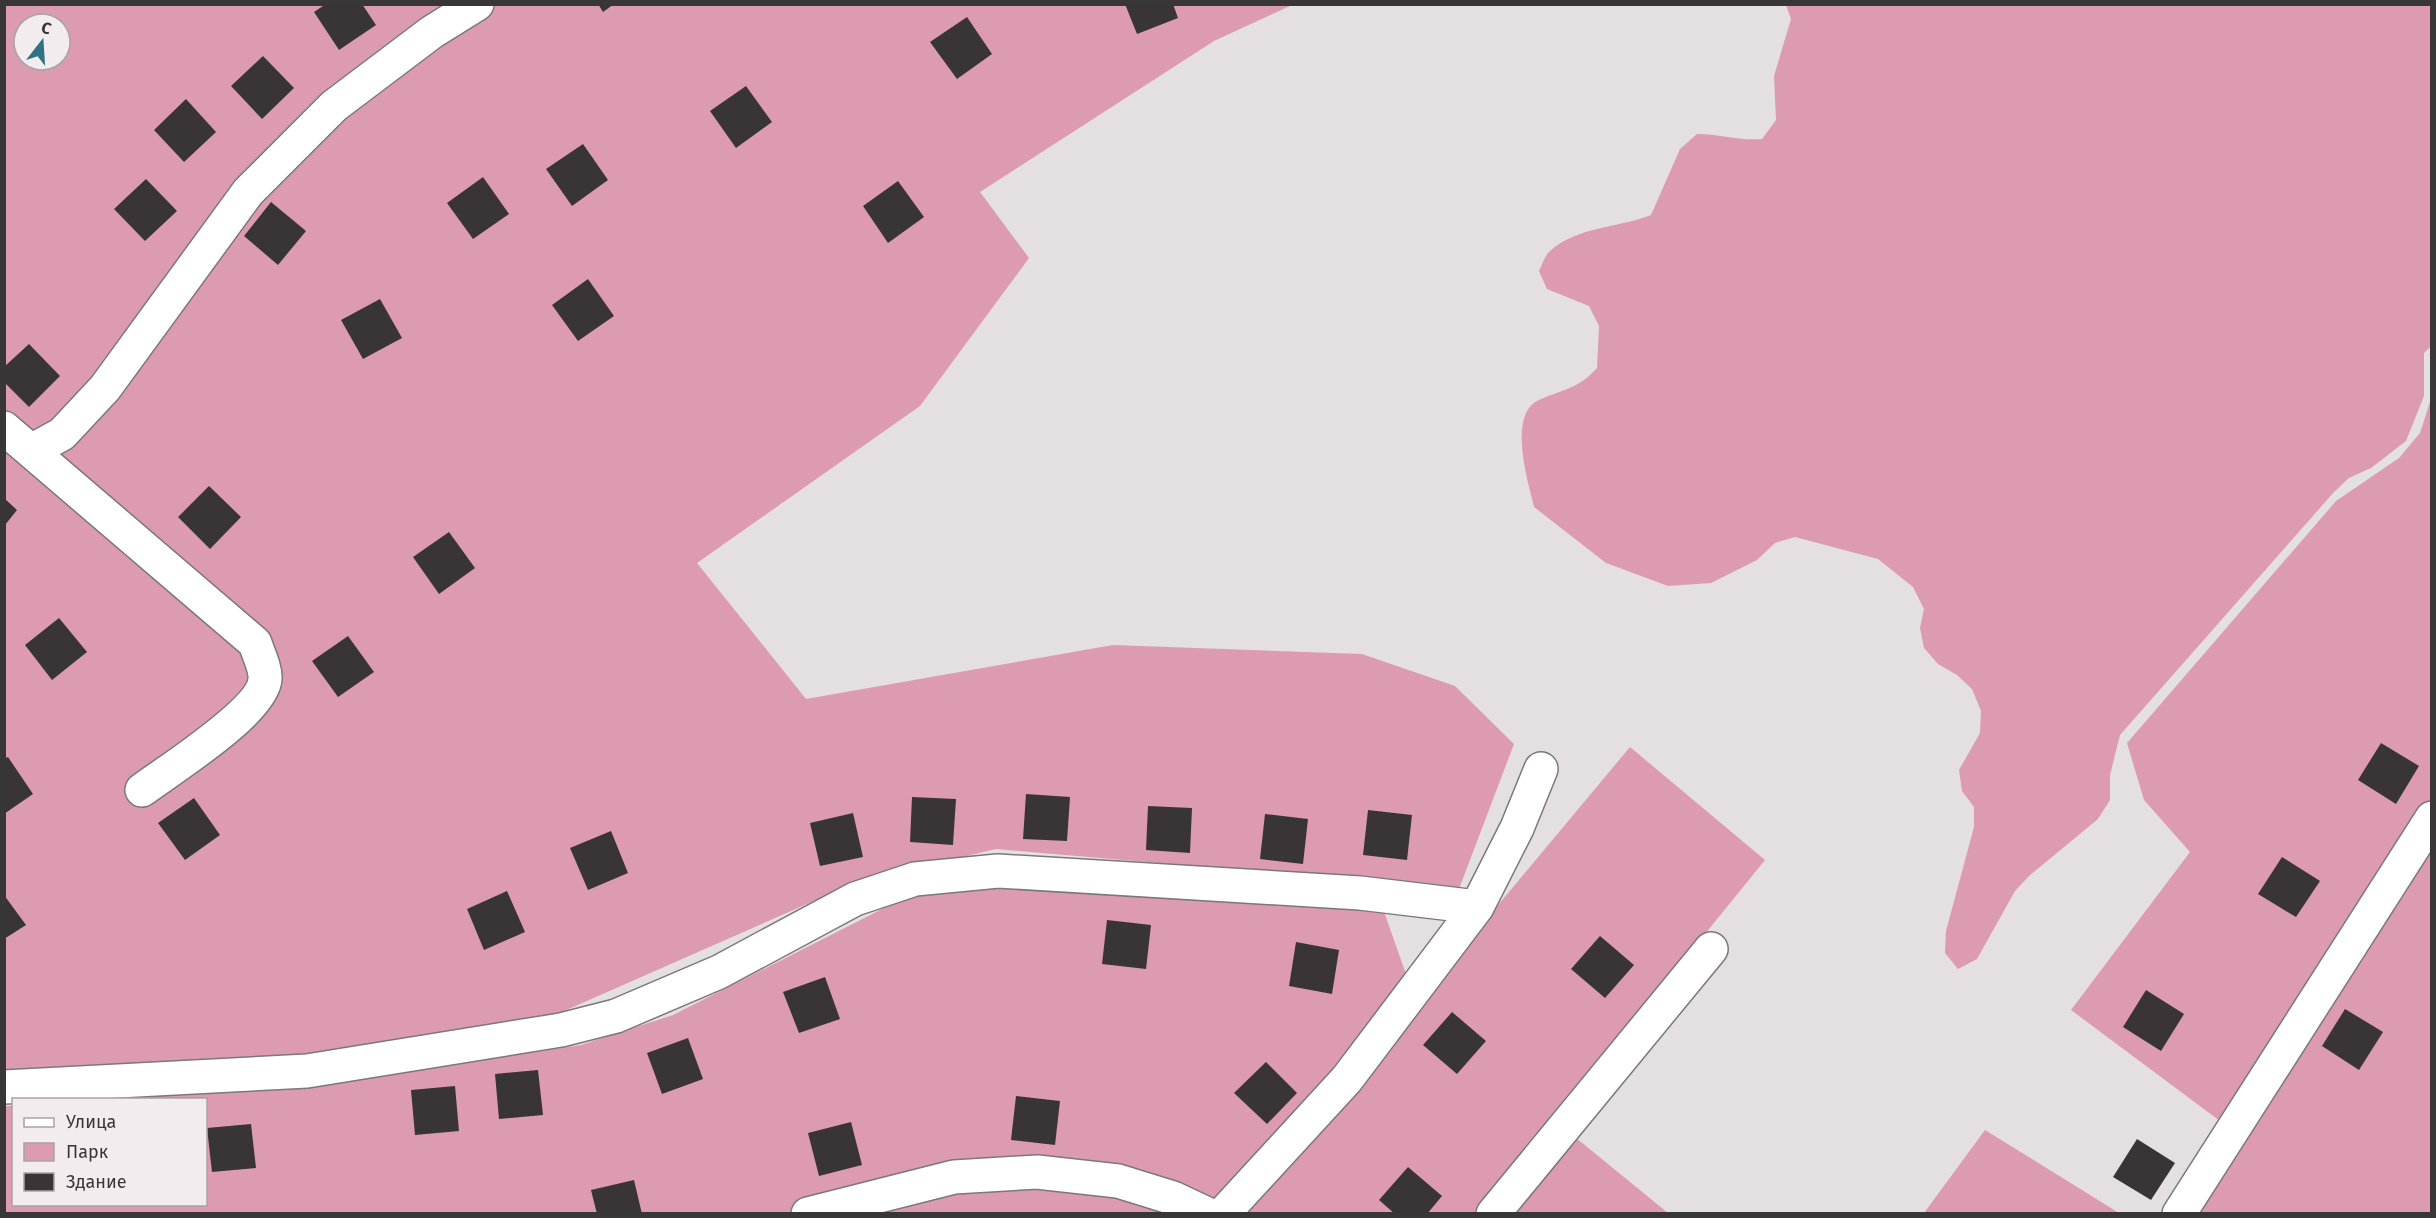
<svg xmlns="http://www.w3.org/2000/svg" width="2436" height="1218" font-family="'Fira Sans',sans-serif">
  <style>
    .green { fill: #dd9bb1; fill-rule: evenodd }
    .building { fill: #393536 }
    .lines { fill: none; stroke-linecap: round; stroke-linejoin: round }
    .minor-casing { stroke: #7c7779; stroke-width: 36 }
    .minor { stroke: #fff; stroke-width: 33 }
  </style>
  <rect width="100%" height="100%" fill="#e4dfe0"/>
  <path class="green" d="M5,5h1287l-78,36 -234,151 49,66 -109,148 -223,157 109,136 307,-54 249,9 93,32 59,58 -55,145 -463,-40 -139,33 -302,133 -245,40 -305,20zM24,24h36v36h-36z
    M1786,5h645v341l-7,7v43l-18,45 -35,27 -22,10 -15,14 -214,243 -10,40v25l-12,19 -69,57 -14,15 -38,68 -19,10 -13,-16 1,-22 28,-104v-20l-12,-16 -3,-21 21,-37 1,-22 -9,-22 -15,-14 -19,-11 -14,-16 -4,-20 4,-19 -11,-22 -35,-28 -83,-22 -20,6 -18,17 -46,23 -43,3 -62,-23 -72,-56c-6,-26 -28,-95 7,-108 24,-10 38,-11 56,-31l2,-42 -10,-20 -42,-17 -8,-18c3,-6 6,-16 11,-20 28,-25 69,-23 101,-36l29,-66 17,-15c23,0 43,7 65,5l14,-19 -2,-44 17,-57z
    M2431,399v814h-263l56,-89 -153,-114 119,-158 -46,-52 -17,-57 209,-242 63,-43 21,-25z
    M1630,747l135,113 -211,260 114,93 -1663,1v-108h8l1,98h192v-104l-111,-1 251,-18 235,-36 92,-30 225,-114 70,-16 414,21 25,71 21,12z
    M1985,1130l134,83h-195z"/>
  <path class="building" d="M326,4h36l14,21 -37,25 -25,-38z
    M598,4h16l-11,8z
    M1125,4h48l5,14 -41,16z
    M967,17l25,37 -35,25 -27,-37z
    M263,56l31,32 -32,31 -31,-33z
    M746,86l26,36 -36,26 -26,-37z
    M186,99l30,33 -32,30 -30,-32z
    M583,144l25,36 -36,26 -26,-37z
    M483,177l26,37 -36,25 -26,-36z
    M146,179l31,32 -32,30 -31,-32z
    M898,181l26,36 -36,26 -25,-37z
    M271,202l35,29 -28,34 -34,-29z
    M588,279l26,37 -36,25 -26,-36z
    M380,299l22,39 -39,21 -22,-39z
    M29,344l31,32 -31,31 -25,-25v-15z
    M209,486l32,31 -31,32 -32,-32z
    M5,499l12,11 -12,15z
    M449,532l26,36 -36,26 -26,-37z
    M59,618l28,34 -35,28 -27,-35z
    M348,636l26,36 -36,25 -26,-36z
    M2381,743l38,23 -23,38 -38,-24z
    M8,757l25,37 -29,20v-55z
    M1026,794l44,3 -3,44 -44,-2z
    M912,797l44,2 -3,46 -43,-3z
    M194,798l26,37 -35,25 -27,-37z
    M1148,806l44,2 -2,45 -44,-3z
    M1368,810l44,5 -5,45 -44,-5z
    M853,813l10,44 -43,9 -10,-43z
    M1265,814l43,5 -5,45 -43,-5z
    M611,831l17,42 -40,17 -18,-42z
    M2282,857l38,24 -24,36 -38,-23z
    M507,891l18,41 -41,18 -17,-41z
    M4,895l22,30 -22,14z
    M1107,920l44,5 -5,44 -44,-5z
    M1600,936l34,29 -29,33 -34,-29z
    M1296,942l43,8 -7,44 -43,-8z
    M825,977l15,42 -41,14 -16,-41z
    M2146,990l38,24 -23,37 -38,-24z
    M2345,1009l38,23 -24,38 -37,-24z
    M1452,1012l34,29 -29,33 -34,-29z
    M688,1038l15,41 -41,15 -15,-41z
    M1266,1062l31,31 -30,31 -33,-31z
    M538,1070l5,45 -44,4 -4,-45z
    M455,1086l4,45 -44,4 -4,-45z
    M1016,1096l44,5 -5,44 -44,-5z
    M851,1122l11,43 -43,11 -11,-43z
    M251,1124l5,44 -44,4 -5,-44z
    M2137,1139l38,24 -24,37 -38,-23z
    M1408,1167l34,29 -15,18h-32l-16,-14z
    M634,1180l8,34h-45l-6,-24z"/>
  <g class="lines">
    <g class="minor-casing">
      <path id="minor" d="M4,428l251,215c3,10 11,26 10,36 -2,32 -96,91 -123,111
        M31,451l31,-17 43,-46 143,-196 86,-86 98,-74 45,-28
        M4,1087l303,-16 254,-41 55,-14 103,-44 136,-73 60,-20 83,-8 362,22 117,14
        M808,1214l146,-37 83,-5 81,9 55,17 34,16
        M1223,1214l124,-135 130,-172 40,-79 24,-59
        M1493,1214l218,-265
        M2179,1214l253,-396"/>
    </g>
    <use href="#minor" class="minor"/>
  </g>
  <rect width="2436" height="1218" fill="none" stroke="#383637" stroke-width="12"/>
  <rect x="12" y="1098" width="195" height="108" fill="#f2ecee" stroke="#a8a3a5" stroke-width="1.5"/>
  <rect x="24" y="1118" width="30" height="9" fill="#ffffff" stroke="#a8a3a5" stroke-width="1.5"/>
  <text x="66" y="1128" font-size="18" fill="#383637">Улица</text>
  <rect x="24" y="1143" width="30" height="18" fill="#dd9bb1" stroke="#a8a3a5" stroke-width="1.5"/>
  <text x="66" y="1158" font-size="18" fill="#383637">Парк</text>
  <rect x="24" y="1173" width="30" height="18" fill="#393536" stroke="#a8a3a5" stroke-width="1.5"/>
  <text x="66" y="1188" font-size="18" fill="#383637">Здание</text>
  <g transform="translate(42 42) rotate(17)"><circle r="28" fill="#f2ecee" stroke="#a8a3a5" stroke-width="1.5"/>
  <path d="M0-4.5L10 22L0 15L-10 22Z" fill="#2e7382"/>
  <text y="-9" font-size="16" font-weight="bold" text-anchor="middle" fill="#383637">С</text>
  </g>
</svg>
